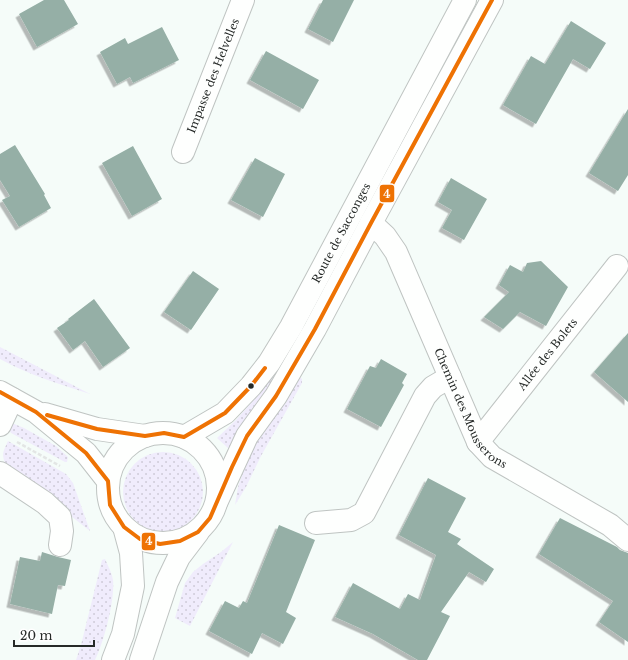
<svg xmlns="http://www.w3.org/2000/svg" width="628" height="660" font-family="'Libre Baskerville',serif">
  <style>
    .grass { fill: url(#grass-dots) }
    .building { fill: #95afa6; filter: url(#shadow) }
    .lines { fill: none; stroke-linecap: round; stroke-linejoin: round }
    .minor-casing { stroke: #bfc4c2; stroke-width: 24 }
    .path { stroke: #e3e6e5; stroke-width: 2.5; stroke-dasharray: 4 2; stroke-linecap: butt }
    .minor { stroke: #fefffe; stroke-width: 22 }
    .bus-1-casing { stroke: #fff; stroke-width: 7 }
    .bus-1 { stroke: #ee7203; stroke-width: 4 }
    .bus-dot { fill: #262a28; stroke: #fff; stroke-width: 1.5 }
    .labels { text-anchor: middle; stroke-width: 3.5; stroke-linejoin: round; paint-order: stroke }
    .street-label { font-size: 11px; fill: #262a28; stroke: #fff }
    .line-badge { stroke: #fff; stroke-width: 1.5 }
    .badge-label { font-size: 11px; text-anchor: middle; font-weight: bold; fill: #fff }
  </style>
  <defs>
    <pattern id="grass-dots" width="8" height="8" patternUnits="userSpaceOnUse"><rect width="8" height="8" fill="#f0ecfc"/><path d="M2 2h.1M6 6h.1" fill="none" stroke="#cecbd8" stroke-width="1.8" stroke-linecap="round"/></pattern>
    <filter id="shadow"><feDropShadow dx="-3.5" dy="3.5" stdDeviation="0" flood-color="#0004"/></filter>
  </defs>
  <rect width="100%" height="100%" fill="#f5fcf9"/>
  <path class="grass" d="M0,347l90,47c-31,-10 -61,-19 -90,-35z
    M277,369l8,1 -56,79 -12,-11 19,-18 16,-18z
    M299,376l3,3v4l-41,73 -15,31 -11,18 3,-18 13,-38z
    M12,423l12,5 32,18 12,11 -1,5h-2l-54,-29 -2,-3z
    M8,441l58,33 7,9 17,48 -84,-66c-5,-11 -3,-13 2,-24z
    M123 492a40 40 0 1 1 80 0a40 40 0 1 1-80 0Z
    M233,542l-43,84 -15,-8 10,-35 8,-11 10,-8 18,-12z
    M105,559c3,7 7,14 8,21 2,20 -9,62 -18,80h-19l5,-15 21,-85z"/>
  <path class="building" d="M44,0h20l14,24 -41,23 -18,-33z
    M323,0h31l-21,42 -25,-13z
    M571,21l35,22 -16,26 -17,-10 -37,65 -33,-19 28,-49 14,8z
    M162,27l17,33 -46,23 -3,-6 -13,7 -17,-32 25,-14 3,6z
    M266,51l53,29 -16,29 -53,-29z
    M628,109v66l-10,16 -29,-18z
    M15,145l30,49 -1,1 7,13 -32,19 -17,-27 8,-4 -10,-16v-26z
    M133,146l29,53 -30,17 -30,-53z
    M255,158l30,16 -22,43 -32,-17z
    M451,178l36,21 -23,41 -22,-12 10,-18 -14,-8z
    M541,261l27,26 -22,39 -26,-14 -17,17 -19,-12 25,-25 -10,-7 11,-20 13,7 4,-9z
    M193,271l26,18 -28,41 -27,-18z
    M94,299l36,49 -27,19 -18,-26 -12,9 -16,-22 12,-8 -1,-1z
    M628,333v69l-34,-30z
    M381,359l26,15 -5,9 2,2 -23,42 -34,-18 23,-43 6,2z
    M428,478l38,20 -18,34 13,7 -4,5 37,25 -8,13 -17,-10 -28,40 9,4 -23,44h-9l-45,-26 -38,-17 18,-34 47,26 8,-15 12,6 16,-45 -37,-20z
    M560,518l57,29 3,3 8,3v89l-29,-20 14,-21 -74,-47z
    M279,525l36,15 -29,72 10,6 -13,26 -21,-11 -10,21 -43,-23 16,-30 14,7 4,-7 4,2z
    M42,552l16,5 13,3 -6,26 -7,-1 -6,29 -42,-10 10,-47 20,4z"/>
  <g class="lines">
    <g class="minor-casing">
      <g id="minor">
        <path id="s1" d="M183,152l60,-152"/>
        <path id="s2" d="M371,223l14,13 11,16 82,190 14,15 118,68 18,15"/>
        <path d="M0,392l36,20 50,41 22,28"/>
        <path d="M45,414l52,15 48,7"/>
        <path d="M0,425l12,-26"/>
        <circle cx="163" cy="488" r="55"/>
        <path id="s3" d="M184,437l41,-24 26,-27 18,-23 22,-36 174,-327"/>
        <path id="s4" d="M478,442l139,-176"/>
        <path d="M0,473l45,30 15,14 2,14 -2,14"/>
        <path d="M217,501l30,-65 29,-40 39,-67 56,-106 121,-223"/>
        <path d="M316,523l35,-3 13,-7 61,-117 8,-9 17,-10"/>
        <path d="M113,660l10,-26 10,-48 -2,-33 -7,-26"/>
        <path d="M141,660l26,-78 12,-25 19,-25"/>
      </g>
    </g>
    <path class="path" d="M17,442l43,24"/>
    <use href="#minor" class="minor"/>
    <g class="bus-1-casing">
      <path id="bus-1" d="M0,392l36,20 50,41 22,28 2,24 14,22 16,12 20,5 20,-3 18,-9 12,-14 22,-51 15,-31 29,-40 39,-67 56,-106 121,-223
        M47,415l50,14 48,7 19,-3 20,4 41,-24 26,-27 14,-18"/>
    </g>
    <use href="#bus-1" class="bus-1"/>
  </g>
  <circle class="bus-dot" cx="251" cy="386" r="3.5"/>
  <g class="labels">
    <g class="street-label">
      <text dy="4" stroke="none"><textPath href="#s1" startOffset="82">Impasse des Helvelles</textPath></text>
      <text dy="4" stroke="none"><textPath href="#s3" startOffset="263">Route de Sacconges</textPath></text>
      <text dy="4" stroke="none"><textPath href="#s4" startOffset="112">Allée des Bolets</textPath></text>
      <text dy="4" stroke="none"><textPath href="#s2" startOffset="213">Chemin des Mousserons</textPath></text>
    </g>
  </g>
  <g class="line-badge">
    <rect x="379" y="184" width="16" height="19" rx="4" fill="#ee7203"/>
    <rect x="141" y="532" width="15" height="19" rx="4" fill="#ee7203"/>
  </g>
  <g class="badge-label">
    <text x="387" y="198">4</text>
    <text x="149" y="545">4</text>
  </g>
  <path d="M14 640v6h80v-6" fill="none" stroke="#262a28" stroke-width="2"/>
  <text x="20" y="640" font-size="12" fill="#262a28" stroke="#ffffff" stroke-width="3" paint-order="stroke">20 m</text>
</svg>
